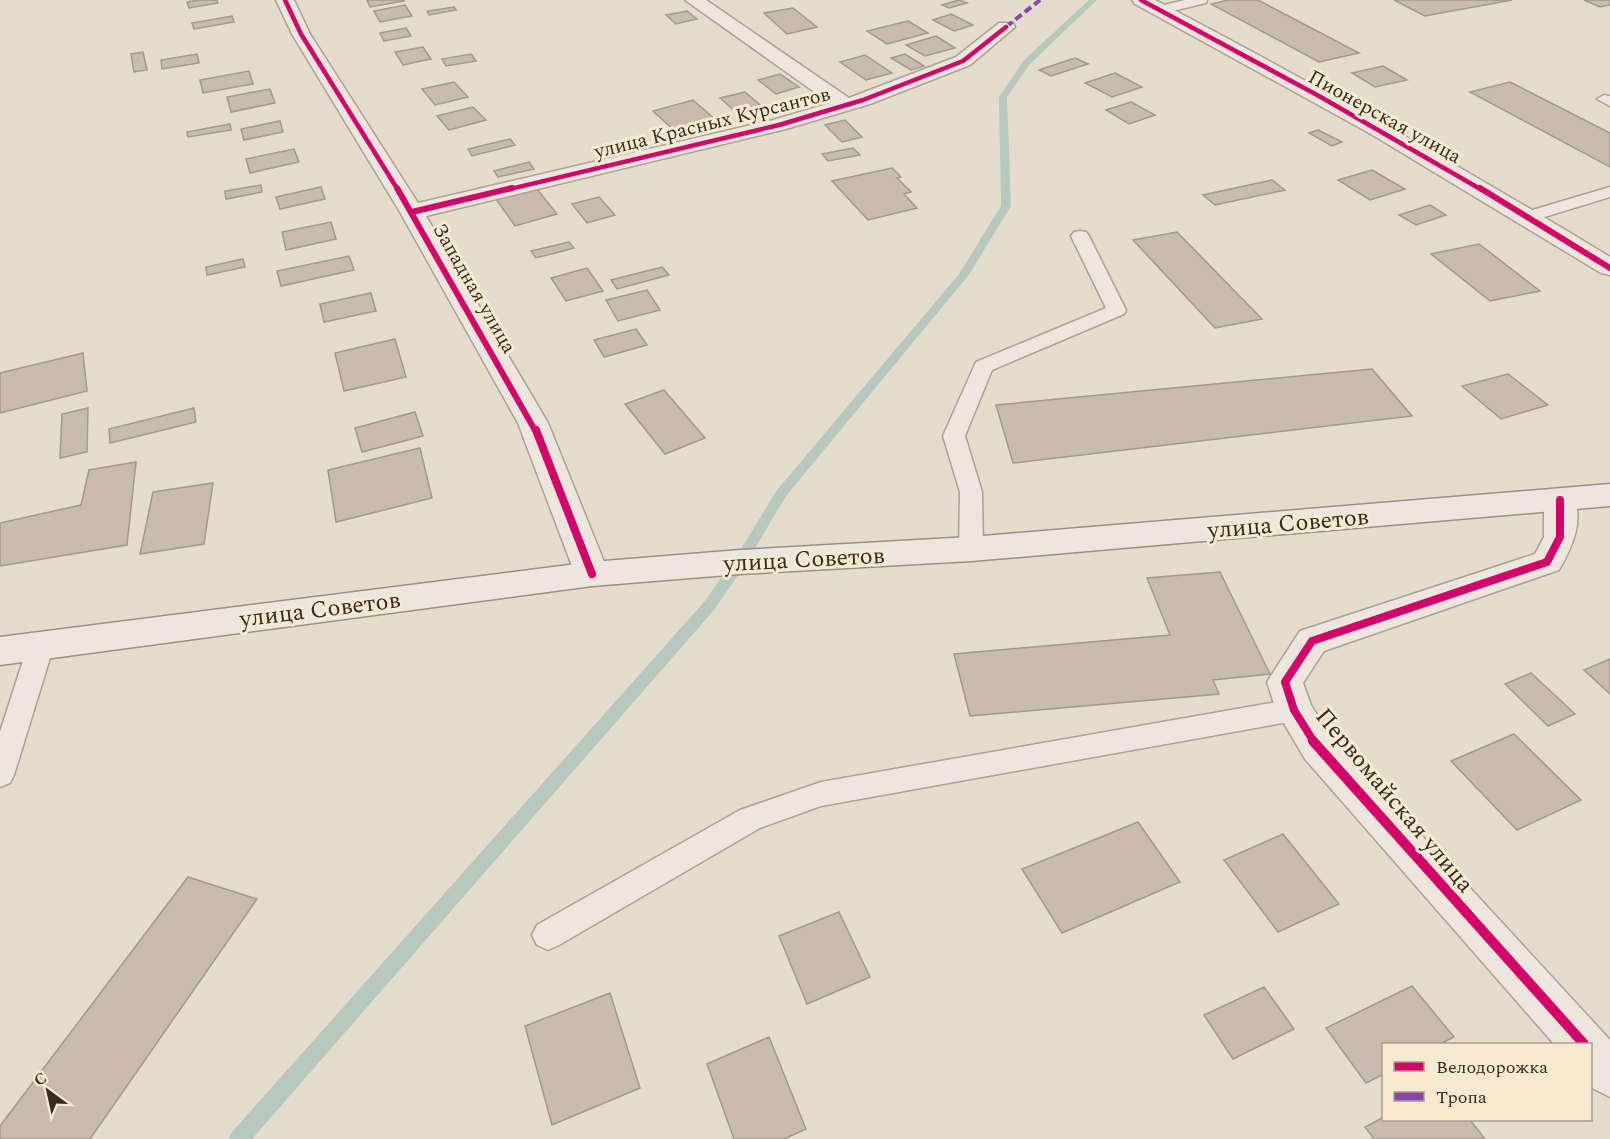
<svg xmlns="http://www.w3.org/2000/svg" width="1610" height="1139" font-family="Spectral,serif">
  <style>
    .lines { fill: none; stroke-linecap: round; stroke-linejoin: round }
    .stream { fill: #b7c9be; fill-rule: evenodd }
    .building { fill: #c8bbad; stroke: #a4988b; stroke-width: 1.5 }
    .service-casing { stroke: #a9a296; stroke-width: 3 }
    .minor-casing { stroke: #a9a296; stroke-width: 3 }
    .secondary-casing { stroke: #999185; stroke-width: 3 }
    .service { fill: #ece7de; fill-rule: evenodd }
    .minor { fill: #ece7de; fill-rule: evenodd }
    .secondary { fill: #ece7de; fill-rule: evenodd }
    .quiet { stroke: #8e44ad; stroke-width: 4; stroke-dasharray: 8 4; stroke-linecap: butt }
    .cycleway-far3-casing { stroke: #f6ebd1; stroke-width: 7 }
    .cycleway-far2-casing { stroke: #f6ebd1; stroke-width: 9 }
    .cycleway-far1-casing { stroke: #f6ebd1; stroke-width: 11 }
    .cycleway-casing { stroke: #f6ebd1; stroke-width: 14 }
    .cycleway-far3 { stroke: #d6006c; stroke-width: 4.5 }
    .cycleway-far2 { stroke: #d6006c; stroke-width: 6 }
    .cycleway-far1 { stroke: #d6006c; stroke-width: 8 }
    .cycleway { stroke: #d6006c; stroke-width: 10 }
    .labels { text-anchor: middle; stroke-width: 6; stroke-linejoin: round; paint-order: stroke }
    .far-street-label { font-size: 20px; fill: #382a1d; stroke: #f6ebd1 }
    .street-label { font-size: 24px; fill: #382a1d; stroke: #f6ebd1 }
  </style>
  <rect width="100%" height="100%" fill="#e4ddcc"/>
  <g class="lines">
    <path class="stream" d="M1089,0h8l-67,64 -23,33 4,109 -43,70 -182,220 -41,69 -31,45 -462,529h-23l3,-7 472,-530 31,-43 42,-69 182,-216 42,-68 -2,-109 25,-37z"/>
  </g>
  <path class="building" d="M198,0h19l1,3 -29,5 -2,-6z
    M367,0h36l1,1 -34,6z
    M959,0l8,3 -18,5 -7,-3z
    M1228,0h30l101,53 -40,9 -108,-58z
    M1394,0h118l-87,16z
    M1584,0h26v5l-10,2z
    M405,5l7,11 -32,6 -6,-11z
    M454,7l2,3 -27,5 -2,-4z
    M793,8l24,19 -30,7 -23,-21z
    M687,11l10,8 -21,5 -10,-9z
    M951,14l22,11 -19,6 -21,-11z
    M232,16l2,6 -40,7 -2,-6z
    M908,21l20,12 -41,11 -20,-13z
    M406,28l5,8 -27,5 -4,-8z
    M936,36l19,12 -30,8 -19,-11z
    M423,47l8,12 -28,6 -8,-13z
    M143,52l4,18 -13,2 -3,-18z
    M197,54l2,9 -37,6 -1,-9z
    M471,54l5,7 -30,5 -4,-7z
    M905,54l19,12 -13,4 -20,-12z
    M865,55l27,18 -26,7 -26,-18z
    M1075,58l13,6 -37,12 -12,-6z
    M1383,66l24,14 -32,7 -23,-14z
    M249,71l4,13 -50,9 -3,-13z
    M1115,73l27,14 -30,10 -27,-14z
    M780,74l19,13 -23,7 -18,-14z
    M454,82l14,15 -33,8 -13,-16z
    M1510,82l100,51v34l-140,-75z
    M270,89l5,14 -44,9 -4,-15z
    M745,92l20,17 -25,7 -20,-18z
    M693,100l25,22 -41,11 -24,-22z
    M1131,102l24,13 -26,9 -23,-14z
    M473,107l13,13 -37,10 -12,-14z
    M845,120l17,17 -20,5 -17,-17z
    M280,121l3,11 -39,8 -3,-11z
    M230,124l1,6 -43,7 -1,-5z
    M1318,130l24,12 -10,4 -23,-13z
    M510,139l5,6 -43,11 -4,-7z
    M853,148l7,7 -32,6 -6,-7z
    M294,149l5,13 -49,11 -4,-14z
    M529,162l5,7 -36,8 -4,-6z
    M892,168l9,9 -4,1 14,14 -7,2 13,14 -49,12 -36,-39z
    M1372,170l33,19 -35,11 -32,-20z
    M1272,180l13,10 -70,15 -12,-10z
    M261,185l1,7 -36,7 -1,-8z
    M321,187l4,12 -45,10 -4,-12z
    M537,189l20,25 -42,12 -19,-27z
    M599,197l16,18 -28,8 -15,-19z
    M1430,205l16,10 -30,10 -17,-10z
    M331,222l5,17 -50,11 -4,-18z
    M1177,232l85,87 -47,9 -82,-88z
    M569,242l5,6 -38,10 -5,-7z
    M1479,244l61,47 -50,10 -59,-47z
    M349,256l5,14 -73,16 -4,-15z
    M243,259l2,8 -38,8 -1,-8z
    M662,267l7,8 -52,14 -6,-9z
    M587,268l16,23 -37,10 -15,-23z
    M647,290l13,20 -42,11 -12,-21z
    M371,293l5,18 -52,11 -4,-18z
    M636,329l11,16 -43,12 -10,-17z
    M395,339l11,38 -62,14 -9,-38z
    M83,353l4,38 -87,22v-40z
    M1372,369l40,47 -399,47 -17,-58z
    M1508,374l40,31 -47,14 -39,-33z
    M664,390l41,48 -40,16 -40,-50z
    M88,408l-1,44 -27,6 2,-44z
    M194,408l2,14 -86,21 -1,-14z
    M415,412l8,24 -61,16 -7,-24z
    M420,448l12,50 -96,24 -8,-52z
    M136,462l-9,83 -127,21v-43l81,-18 8,-35z
    M213,483l-9,61 -64,10 13,-62z
    M1220,572l50,102 -57,6 6,14 -249,22 -16,-62 216,-19 -23,-57z
    M1610,659v35l-26,-24z
    M1531,673l44,41 -27,12 -43,-42z
    M1514,734l67,66 -64,30 -66,-69z
    M1138,822l42,60 -118,51 -40,-64z
    M1283,834l56,70 -61,28 -54,-72z
    M188,877l69,22 -167,240h-90v-13z
    M839,912l31,65 -63,27 -28,-68z
    M1412,986l42,51 -14,7h-56v30l-18,9 -40,-55z
    M1264,987l30,42 -61,30 -29,-44z
    M610,993l30,95 -88,37 -27,-99z
    M769,1037l37,92 -22,10h-50l-27,-75z
    M1384,1117v3h86l15,19h-111l-9,-12z"/>
  <g class="lines">
    <g class="service-casing">
      <path id="service" d="M1185,0h22l-1,3 -46,11 -7,-4 2,-3z
        M1604,95l6,1v10l-13,-7z
        M1610,187v10l-82,25 -6,-1 -3,-4 3,-4z
        M1080,231l6,1 3,4 37,74 -2,4 -132,56 -27,66 17,56 1,57 -4,6 -8,2 -8,-2 -4,-6 1,-57 -17,-56 33,-74 130,-54 -35,-72 3,-4z
        M41,635l9,3 4,7 -40,130 -4,8 -10,4v-55l28,-87 4,-7z
        M1294,699l9,3 4,8 -4,8 -9,3 -473,85 -61,22 -201,117 -11,5 -11,-5 -5,-10 5,-10 203,-115 81,-28z"/>
    </g>
    <g class="minor-casing">
      <path id="minor" d="M276,0h18l16,34 108,169 355,-83 57,-17 -145,-103h21l143,98 107,-41 43,-34h14l2,4 -45,38 -100,39 -84,25 -360,87 122,207 61,151 -5,9 -12,3 -12,-3 -5,-9 -57,-151 -118,-211 -108,-178z
        M1132,0h23c154,81 306,166 455,257v18l-9,-2 -230,-139 -236,-130z
        M1560,489l11,3c15,26 1,56 -12,78l-235,81 -21,32 8,22 20,32 279,303v57l-20,-10v-43h-36l-249,-285 -29,-49 -9,-28 33,-51 235,-77 9,-17v-37l5,-8z"/>
    </g>
    <g class="secondary-casing">
      <path id="secondary" d="M1610,484v22l-639,55 -231,13 -148,12 -592,79v-28l592,-75 148,-12 231,-13z"/>
    </g>
    <use href="#service" class="service"/>
    <use href="#minor" class="minor"/>
    <use href="#secondary" class="secondary"/>
    <path class="quiet" d="M1006,27l34,-27"/>
    <g class="cycleway-far3-casing">
      <path id="cycleway-far3" d="M285,0l16,34 97,156
        M1141,0l178,96 163,94
        M506,190l273,-65 84,-25 100,-39 43,-34"/>
    </g>
    <g class="cycleway-far2-casing">
      <path id="cycleway-far2" d="M397,188l139,244
        M1480,188l130,80
        M412,212l100,-24"/>
    </g>
    <g class="cycleway-far1-casing">
      <path id="cycleway-far1" d="M536,430l56,144
        M1314,742l-20,-32 -9,-28 27,-41 235,-79 13,-25v-37"/>
    </g>
    <g class="cycleway-casing">
      <path id="cycleway" d="M1313,741l271,303"/>
    </g>
    <use href="#cycleway-far3" class="cycleway-far3"/>
    <use href="#cycleway-far2" class="cycleway-far2"/>
    <use href="#cycleway-far1" class="cycleway-far1"/>
    <use href="#cycleway" class="cycleway"/>
  </g>
  <g class="labels">
    <g class="far-street-label">
      <text transform="translate(1385 116) rotate(29)" y="7">Пионерская улица</text>
      <text transform="translate(712 122) rotate(-14)" y="7">улица Красных Курсантов</text>
      <text transform="translate(475 288) rotate(60)" y="7">Западная улица</text>
    </g>
    <g class="street-label">
      <text transform="translate(1288 523) rotate(-5)" y="8">улица Советов</text>
      <text transform="translate(804 559) rotate(-3)" y="8">улица Советов</text>
      <text transform="translate(320 609) rotate(-7)" y="8">улица Советов</text>
      <text transform="translate(1395 800) rotate(50)" y="8">Первомайская улица</text>
    </g>
  </g>
  <rect x="1382" y="1043" width="210" height="78" fill="#f6ebd1" stroke="#aa9e89" stroke-width="1.5"/>
  <rect x="1394" y="1062" width="30" height="9" fill="#d6006c" stroke="#aa9e89" stroke-width="1.5"/>
  <text x="1436" y="1073" font-size="18" fill="#382a1d">Велодорожка</text>
  <rect x="1394" y="1092" width="30" height="9" fill="#8e44ad" stroke="#aa9e89" stroke-width="1.5"/>
  <text x="1436" y="1103" font-size="18" fill="#382a1d">Тропа</text>
  <g transform="translate(48 1091) rotate(327)" stroke="#f6ebd1" stroke-width="4.5" paint-order="stroke">
  <path d="M0-4.5L10 22L0 15L-10 22Z" fill="#382a1d"/>
  <text y="-9" font-size="16" font-weight="bold" text-anchor="middle" fill="#382a1d">С</text>
  </g>
</svg>
